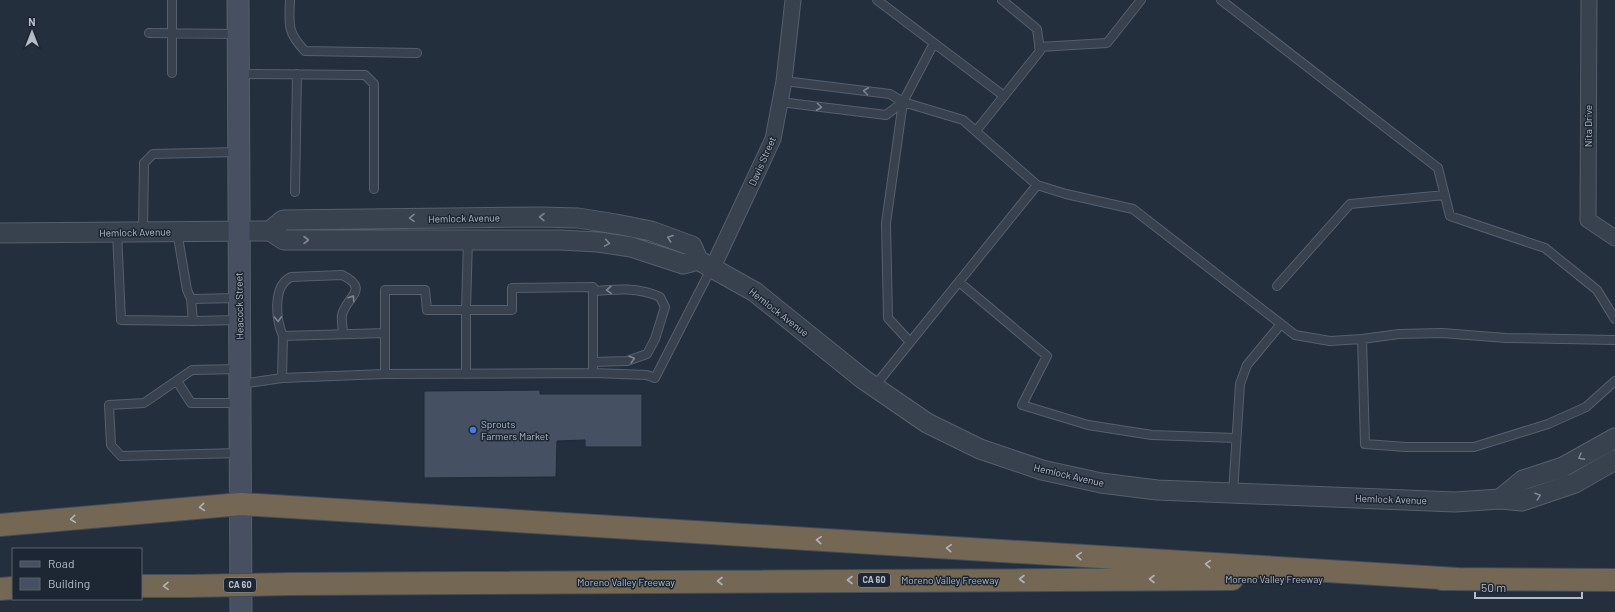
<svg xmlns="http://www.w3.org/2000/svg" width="1615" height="612" font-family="Barlow,sans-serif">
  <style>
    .building { fill: #455162; stroke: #1f2835 }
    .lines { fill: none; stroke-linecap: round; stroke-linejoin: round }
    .service-casing { stroke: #565f6c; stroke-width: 10 }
    .minor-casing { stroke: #565f6c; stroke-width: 17 }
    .tertiary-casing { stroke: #565f6c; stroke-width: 21 }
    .secondary-casing { stroke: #565f6c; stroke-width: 23 }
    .motorway-casing { stroke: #434c59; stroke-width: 24 }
    .service { stroke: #38414e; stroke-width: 8 }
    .minor { stroke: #38414e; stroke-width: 15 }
    .tertiary { stroke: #38414e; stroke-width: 19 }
    .secondary { stroke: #465061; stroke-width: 21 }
    .motorway { stroke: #746855; stroke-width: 22 }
    .motorway-bridge-casing { stroke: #434c59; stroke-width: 24; stroke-linecap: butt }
    .motorway-bridge { stroke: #746855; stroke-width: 22 }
    .oneway { stroke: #7c8592 }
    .oneway2 { stroke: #aeb4bd }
    .shop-dot { fill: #3f7fe0; stroke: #1d2633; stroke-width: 1.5 }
    .labels { text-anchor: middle; stroke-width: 3; stroke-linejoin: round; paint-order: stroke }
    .shield { fill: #1d2633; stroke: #878f9c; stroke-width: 1 }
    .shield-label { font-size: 9px; font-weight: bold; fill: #b4bcc9 }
    .street-label { font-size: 10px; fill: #b4bcc9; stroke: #1d2633 }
    .poi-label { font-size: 10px; fill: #b4bcc9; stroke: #1d2633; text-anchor: start }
  </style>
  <rect width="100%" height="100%" fill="#242f3e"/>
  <path class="building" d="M540,390v4h102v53h-57v-7l-28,1 -1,36 -132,1v-87z"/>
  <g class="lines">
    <g class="service-casing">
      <path id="service" d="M172,0v73
        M290,0c-1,25 -3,32 15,51l112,2
        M877,0l127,96
        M1221,0l217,168 12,48 95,32 52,42 18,29
        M149,33l88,1
        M1039,47l68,-4 34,-43
        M239,74l126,1 9,9v105
        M784,81l106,13 13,8 60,18 74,65
        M780,102l106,13 17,-13
        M976,131l64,-80 -3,-22 -35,-29
        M295,192l2,-118
        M177,231l10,59 4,9 48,-1
        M117,232l4,88 72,1 46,-1
        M143,232l1,-69 9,-9 85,-2
        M468,239l-2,71h46v-22l81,-1v86l54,2 8,3 57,-111
        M959,282l88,74 -25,49 66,20 64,10 83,3
        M1277,286l73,-82 95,-9
        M191,299l2,22
        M385,333v41l208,-1
        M283,336c-7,-16 -11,-50 8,-59l51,-2c29,14 4,22 0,40 -1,5 1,13 1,19
        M1362,339l37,-5 43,-1 64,5 109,2
        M910,342l-22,-24 -2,-95 17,-121 31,-59
        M593,362l34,-1 20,-7 8,-15 10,-32 -5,-10c-21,-10 -44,-8 -67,-6
        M239,369l-47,1 -48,33 -35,2 2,40 10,11 119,-3
        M282,378l1,-42 102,-3v-43h40l2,20h39v64
        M177,381l14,22h48
        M241,384l41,-6 103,-4
        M874,387l163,-202 29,9 67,15 148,115
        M1233,493l7,-109 7,-19 34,-41 14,11 35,6 32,-2 3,105 41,3h68l74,-23 38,-17 29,-26"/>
    </g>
    <g class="minor-casing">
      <path id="minor" d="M1589,0l-1,220 27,18
        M713,267l60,-128 11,-58 9,-81"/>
    </g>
    <g class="tertiary-casing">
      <path id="tertiary" d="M270,231l13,-11 257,-3 38,1 38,6 35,7 41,15 6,14 57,32 108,87 64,44 53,26 62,21 59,13 56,7 298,12 45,-3 22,2 53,-18 40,-23
        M0,233l270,-2 14,9h276l38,2 33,5 52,17 15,-4
        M1500,499l23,-19 40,-13 52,-29"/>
    </g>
    <g class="secondary-casing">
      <path id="secondary" d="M238,0l3,612"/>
    </g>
    <g class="motorway-casing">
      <path id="motorway" d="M0,525l241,-21 1216,75
        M1442,579l173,1
        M290,584l942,-5
        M141,586h49
        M0,589l13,-1"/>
    </g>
    <use href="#service" class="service"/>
    <use href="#minor" class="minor"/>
    <use href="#tertiary" class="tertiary"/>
    <use href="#secondary" class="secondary"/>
    <use href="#motorway" class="motorway"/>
    <g class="motorway-bridge-casing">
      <path id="motorway-bridge" d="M190,586l100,-2"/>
    </g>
    <use href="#motorway-bridge" class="motorway-bridge"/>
  </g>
  <defs><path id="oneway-chevron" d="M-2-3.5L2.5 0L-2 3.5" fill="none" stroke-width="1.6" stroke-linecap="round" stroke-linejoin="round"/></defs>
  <g class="oneway">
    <use href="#oneway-chevron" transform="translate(866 91) rotate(-173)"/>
    <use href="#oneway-chevron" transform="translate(819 107) rotate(7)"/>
    <use href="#oneway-chevron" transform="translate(542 217) rotate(-179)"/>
    <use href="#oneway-chevron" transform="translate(412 218) rotate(179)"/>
    <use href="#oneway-chevron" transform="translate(670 238) rotate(-160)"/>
    <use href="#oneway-chevron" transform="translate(306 240)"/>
    <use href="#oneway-chevron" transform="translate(607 243) rotate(9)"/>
    <use href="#oneway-chevron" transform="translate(609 290) rotate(177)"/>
    <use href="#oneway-chevron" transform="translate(352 298) rotate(-57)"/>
    <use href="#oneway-chevron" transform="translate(278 319) rotate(87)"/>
    <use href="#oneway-chevron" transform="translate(632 359) rotate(-17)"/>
    <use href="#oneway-chevron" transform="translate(1581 457) rotate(151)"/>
    <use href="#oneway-chevron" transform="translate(1538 496) rotate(-19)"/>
  </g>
  <g class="oneway2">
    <use href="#oneway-chevron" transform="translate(202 507) rotate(175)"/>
    <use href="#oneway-chevron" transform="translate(73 519) rotate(175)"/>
    <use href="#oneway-chevron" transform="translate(819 540) rotate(-176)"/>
    <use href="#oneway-chevron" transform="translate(949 548) rotate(-176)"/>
    <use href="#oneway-chevron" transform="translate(1079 556) rotate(-176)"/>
    <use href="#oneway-chevron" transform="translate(1208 564) rotate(-176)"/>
    <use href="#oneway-chevron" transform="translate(1022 579) rotate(180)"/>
    <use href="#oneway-chevron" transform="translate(1152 579) rotate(-180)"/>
    <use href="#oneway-chevron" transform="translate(850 580) rotate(180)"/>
    <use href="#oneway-chevron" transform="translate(720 581) rotate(180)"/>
    <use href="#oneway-chevron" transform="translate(166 586) rotate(179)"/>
  </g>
  <circle class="shop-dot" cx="473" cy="430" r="4"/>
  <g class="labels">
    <g class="shield">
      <rect x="858" y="573" width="32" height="14" rx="3"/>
      <rect x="224" y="578" width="32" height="14" rx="3"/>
    </g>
    <g class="shield-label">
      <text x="874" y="583">CA 60</text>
      <text x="240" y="588">CA 60</text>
    </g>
    <g class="street-label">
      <text transform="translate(1588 126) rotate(-90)" y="4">Nita Drive</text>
      <text transform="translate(762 161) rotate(-66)" y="4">Davis Street</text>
      <text transform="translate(464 218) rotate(-1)" y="4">Hemlock Avenue</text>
      <text transform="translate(135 232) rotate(-1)" y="4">Hemlock Avenue</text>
      <text transform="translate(239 306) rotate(-91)" y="4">Heacock Street</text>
      <text transform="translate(779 312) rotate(38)" y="4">Hemlock Avenue</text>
      <text transform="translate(1069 475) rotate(13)" y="4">Hemlock Avenue</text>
      <text transform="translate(1391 499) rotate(2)" y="4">Hemlock Avenue</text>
      <text x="1274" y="583">Moreno Valley Freeway</text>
      <text x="950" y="584">Moreno Valley Freeway</text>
      <text x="626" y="586">Moreno Valley Freeway</text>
    </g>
    <g class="poi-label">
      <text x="481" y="428">Sprouts<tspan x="481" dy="12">Farmers Market</tspan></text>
    </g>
  </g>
  <rect x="12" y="548" width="130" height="52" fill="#1d2633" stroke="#59626f"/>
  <rect x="20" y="561" width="20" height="6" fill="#465061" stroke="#59626f"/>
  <text x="48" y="568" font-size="12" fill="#b4bcc9">Road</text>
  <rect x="20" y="578" width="20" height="12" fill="#455162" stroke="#59626f"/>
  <text x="48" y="588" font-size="12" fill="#b4bcc9">Building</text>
  <g transform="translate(32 32)" stroke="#1d2633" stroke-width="3" paint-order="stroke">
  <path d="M0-3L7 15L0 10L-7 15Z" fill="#b4bcc9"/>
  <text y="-6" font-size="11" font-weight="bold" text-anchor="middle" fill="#b4bcc9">N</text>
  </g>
  <path d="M1475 592v6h107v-6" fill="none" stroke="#b4bcc9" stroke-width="2"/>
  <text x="1481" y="592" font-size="12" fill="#b4bcc9" stroke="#1d2633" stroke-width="3" paint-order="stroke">50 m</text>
</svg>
